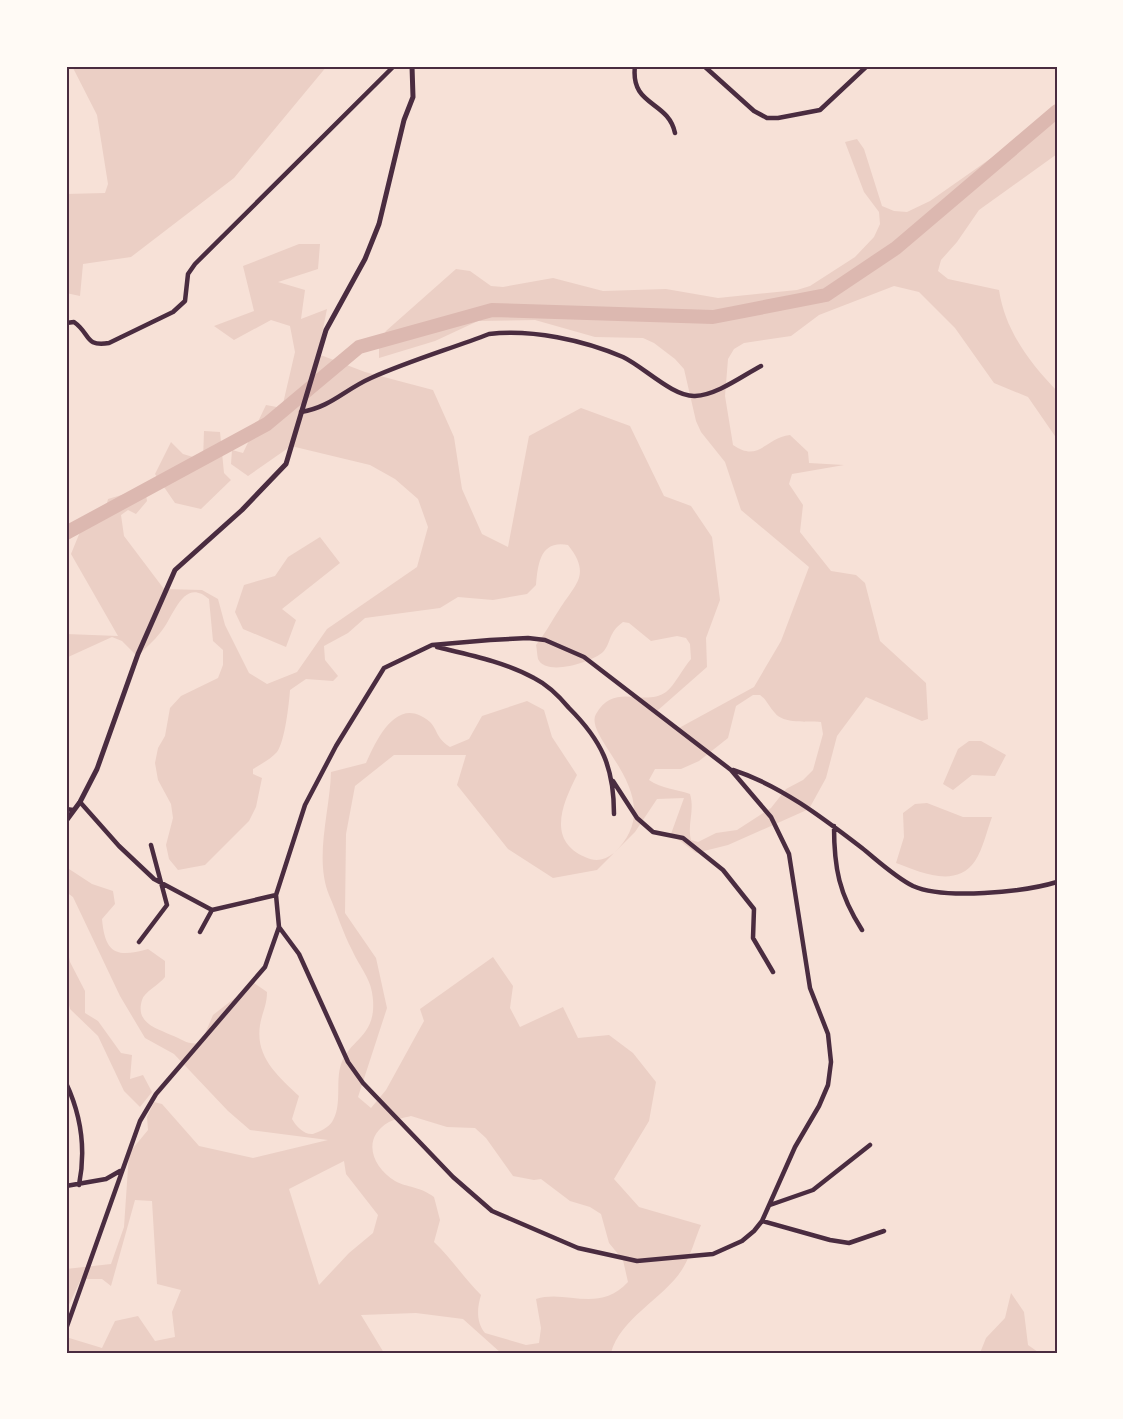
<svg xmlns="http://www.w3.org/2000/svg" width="1123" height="1419" font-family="'PT Serif',serif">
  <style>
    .green { fill: #ebcfc5; fill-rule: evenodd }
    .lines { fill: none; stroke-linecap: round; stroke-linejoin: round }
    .river { stroke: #dcb8b0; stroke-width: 14 }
    .minor { stroke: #4a2c40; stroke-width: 4.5 }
    .tertiary { stroke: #4a2c40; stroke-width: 5 }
    .neatline { fill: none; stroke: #4a2c40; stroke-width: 2 }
  </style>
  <rect width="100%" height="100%" fill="#f7e1d7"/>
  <path class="green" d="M72,66h75l4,3 -1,-3h177l-93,112 -103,79 -48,7 -3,32 -14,-3v-99l39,-1 3,-9 -11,-69z
    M1057,112v42l-78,56 -22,32 -16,18 -3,11 10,8 51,11c6,40 30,72 58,101v48l-29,-42 -34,-14 -39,-55 -36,-36 -25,-6 -75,29 -28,21 -47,7 -10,6 -6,10 -3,37 8,49c26,18 32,-7 57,-10l18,17 1,11 35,2 -52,9 -3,10 14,21 -3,27 31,39 25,4 9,8 15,58 46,42 2,36 -6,2 -56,-24 -29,39 -11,42 -17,31 -81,36 -32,8 -25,-19 13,-36 -27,1 -22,33 -38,38 -44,8 -45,-29 -51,-64 9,-30h-72l-39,31 -9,48 -1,79 31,45 11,50 -29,89 13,11 15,-18 38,-69 -4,-12 73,-52 20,29 -3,22 10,19 43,-20 15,31 31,-3 24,18 23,29 -7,39 -35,58 25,28 62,18c-6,14 -10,30 -18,43 -17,29 -63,50 -72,85h-110l-38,-34 -47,-6 -55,2 23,38h-318v-16l36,11 13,-27 23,-5 17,25 20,-4 -3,-25 9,-22 -24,-6 -5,-83 -17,-1 -24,86 -9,-7h-21l-15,32v-42l45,-5 13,-37 5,-74 19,-23 -1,-13 7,-15 8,2 37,42 54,12 75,-18 -78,-10 -22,-19 -54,-57 -29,-16 -25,-42 -47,-99 -7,-5v-25l26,17 21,7 2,13 -13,15c3,35 15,39 46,30l17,12v16c-6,8 -21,15 -23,23 -7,23 14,28 29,35 13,5 16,10 30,8l12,-28 41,-32 13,9c0,13 -5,21 -7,33 -5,32 18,51 39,71l-7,23c4,7 12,16 21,15 6,-2 16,-7 19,-12 10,-15 4,-38 8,-54 7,-29 36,-29 33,-68 -1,-21 -13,-32 -21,-50 -9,-17 -15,-37 -23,-55 -15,-37 1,-84 2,-123l35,-9c10,-22 31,-70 64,-41 8,8 5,15 20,25l19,-8 13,-23 45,-15 17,9 8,27 25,38c-14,28 -31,65 8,82 10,5 19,4 29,-4 59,-56 -32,-114 -18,-139 19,-33 47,-6 70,-22 9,-7 17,-24 25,-33l-1,-15 -4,-6 -9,-2 -26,5 -22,-18 -6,-1c-16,12 -11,20 -20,30 -11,10 -57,25 -65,7 -1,-4 -1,-10 -2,-14 9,-11 15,-23 23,-35 16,-26 33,-35 9,-65 -28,-5 -30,19 -32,40l-9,9 -34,6 -35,-3 -18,11 -75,10 -17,15 -24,13 1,14 13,16 -5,5 -27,-2 -16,11c-1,14 -5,51 -13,62 -6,7 -16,12 -24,17v5l9,4 -6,29 -7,14 -44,44 -27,5 -9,-11 -3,-14 7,-27 -2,-14 -13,-24 -3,-17 3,-15 7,-12 5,-28 11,-12 37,-18 5,-13v-15l-10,-9 -4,-42c-26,-23 -35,18 -49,34 -6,8 -14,14 -20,21l-4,1 -14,-14 -10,-4 -46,21v-24l52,2 -47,-82 11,-27 21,-7 5,-21 37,-11 2,13 -11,13 -8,-4 -7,5 3,21 40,53 38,1 16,9 7,26 24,48 18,11 30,-12 30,-43 90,-62 11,-40 -10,-28 -23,-20 -25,-14 -79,-19 -43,30 -17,-12 1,-14 11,3 23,-48 16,3 13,-56 -5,-26 -19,-6 -37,20 -20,-14 40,-15 -11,-45 56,-22h21l-2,25 -40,13 27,8 -4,29 26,-10 -9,45 47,18 68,18 21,47 8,52 20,45 26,13 21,-111 52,-28 49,18 34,70 27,10 21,31 8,63 -14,38 1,29 -50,44 22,17 75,-41 27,-46 28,-74 -68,-57 -16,-48 -24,-30 -5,-11 -12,-52 -9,-10 -21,-16 -11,-5 -48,-1 -60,-17 -57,1 -43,20 -56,17v-15l7,-12 70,-62 14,2 21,15 12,1 50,-9 50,13 63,-2 52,9 79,-8 13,-4 45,-29 19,-20 6,-13 -1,-12 -15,-20 -19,-50 12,-3 7,10 18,57 12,5 13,1 23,-11zM753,695h7c7,5 9,12 15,18 8,11 33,8 46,9l2,12 -10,36 -10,10 -17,9 -15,19 -34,22 -21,3 -18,9 -7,-2c-4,-16 4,-29 -1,-46 -14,-5 -28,-5 -41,-14l6,-11h26l18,-8 29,-23 8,-32zM411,1116l36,11 28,1 11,10 27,38 21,4 7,-1 29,22 20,6 11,7 8,29 14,17 5,22c-30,32 -62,7 -92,17l5,29 -2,15 -13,2 -41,-12c-9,-11 -8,-25 -4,-38 -17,-17 -30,-37 -47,-53l6,-22 -6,-23c-15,-11 -26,-9 -39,-16 -23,-14 -34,-43 -6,-59 6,-3 15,-4 22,-6zM344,1161l2,13 32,41 -5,18 -24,20 -30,32 -30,-96z
    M204,431l16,1 4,41 7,7 -30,29 -26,-6 -20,-29 16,-32 12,12 20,6z
    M320,537l20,26 -58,46 14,11 -10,27 -43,-18 -8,-17 9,-27 31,-9 13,-19z
    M969,741h12l25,14 -11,21 -23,-1 -19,15 -10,-6 15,-35z
    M927,803l36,14h29c-5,13 -9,32 -17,44 -19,28 -55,11 -79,2l8,-26 -1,-24 12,-9z
    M66,943l4,19 15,29v22l13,8 23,32 11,2 -2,24 13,-4 9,17 -12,15 -16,-16 -26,-55 -28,-27 -4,-16z
    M1011,1293l13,19 4,33 10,7 9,1h-67l6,-15 19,-20z"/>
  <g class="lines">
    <path class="river" d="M66,533l201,-109 92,-77 133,-37 221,7 113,-22 70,-47 161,-137"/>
    <path class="minor" d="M635,66c-5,41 33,34 40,67
      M704,66l50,45 13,7h11l42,-8 47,-44
      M66,323l8,-1c17,12 10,25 35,21l64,-31 12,-11 3,-27 7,-10 199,-198
      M301,412c30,-5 43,-22 70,-34 38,-17 79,-29 118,-44 43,-5 94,6 134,23 21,10 50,40 72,39 22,-1 47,-20 66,-30
      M437,647c33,8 68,15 97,31 14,7 25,18 35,30 33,33 45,59 45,106
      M733,770c47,15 90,48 129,78 15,12 33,29 51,38 31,14 111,6 144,-4
      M613,781l24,37 16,14 30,6 40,32 31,39 -1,29 20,34
      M80,802l39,44 35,33 58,31 64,-15
      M66,809l7,1
      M834,826c0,42 5,68 28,104
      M200,932l12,-22
      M139,942l28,-37 -16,-60
      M66,1083c15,32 20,67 13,102
      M66,1186l40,-7 14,-8
      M770,1205l43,-15 57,-45
      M762,1221l68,19 19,3 35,-12
      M66,1329l74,-208 16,-27 109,-127 14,-40 -3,-32 29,-90 31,-59 48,-78 48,-23 58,-5 38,-2 17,2 39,17 147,113 40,47 18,37 21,134 18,46 3,28 -3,23 -9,21 -24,41 -33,74 -8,10 -12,10 -29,13 -76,7 -59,-13 -86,-37 -39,-34 -90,-94 -15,-21 -49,-108 -20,-27"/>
    <path class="tertiary" d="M66,821l14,-19 17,-33 41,-115 37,-84 67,-60 44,-46 40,-134 39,-71 14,-35 25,-104 9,-23 -1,-31"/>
  </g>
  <rect width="1123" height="1419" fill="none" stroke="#fffaf5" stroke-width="135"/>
  <rect x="68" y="68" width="988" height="1284" class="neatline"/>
</svg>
